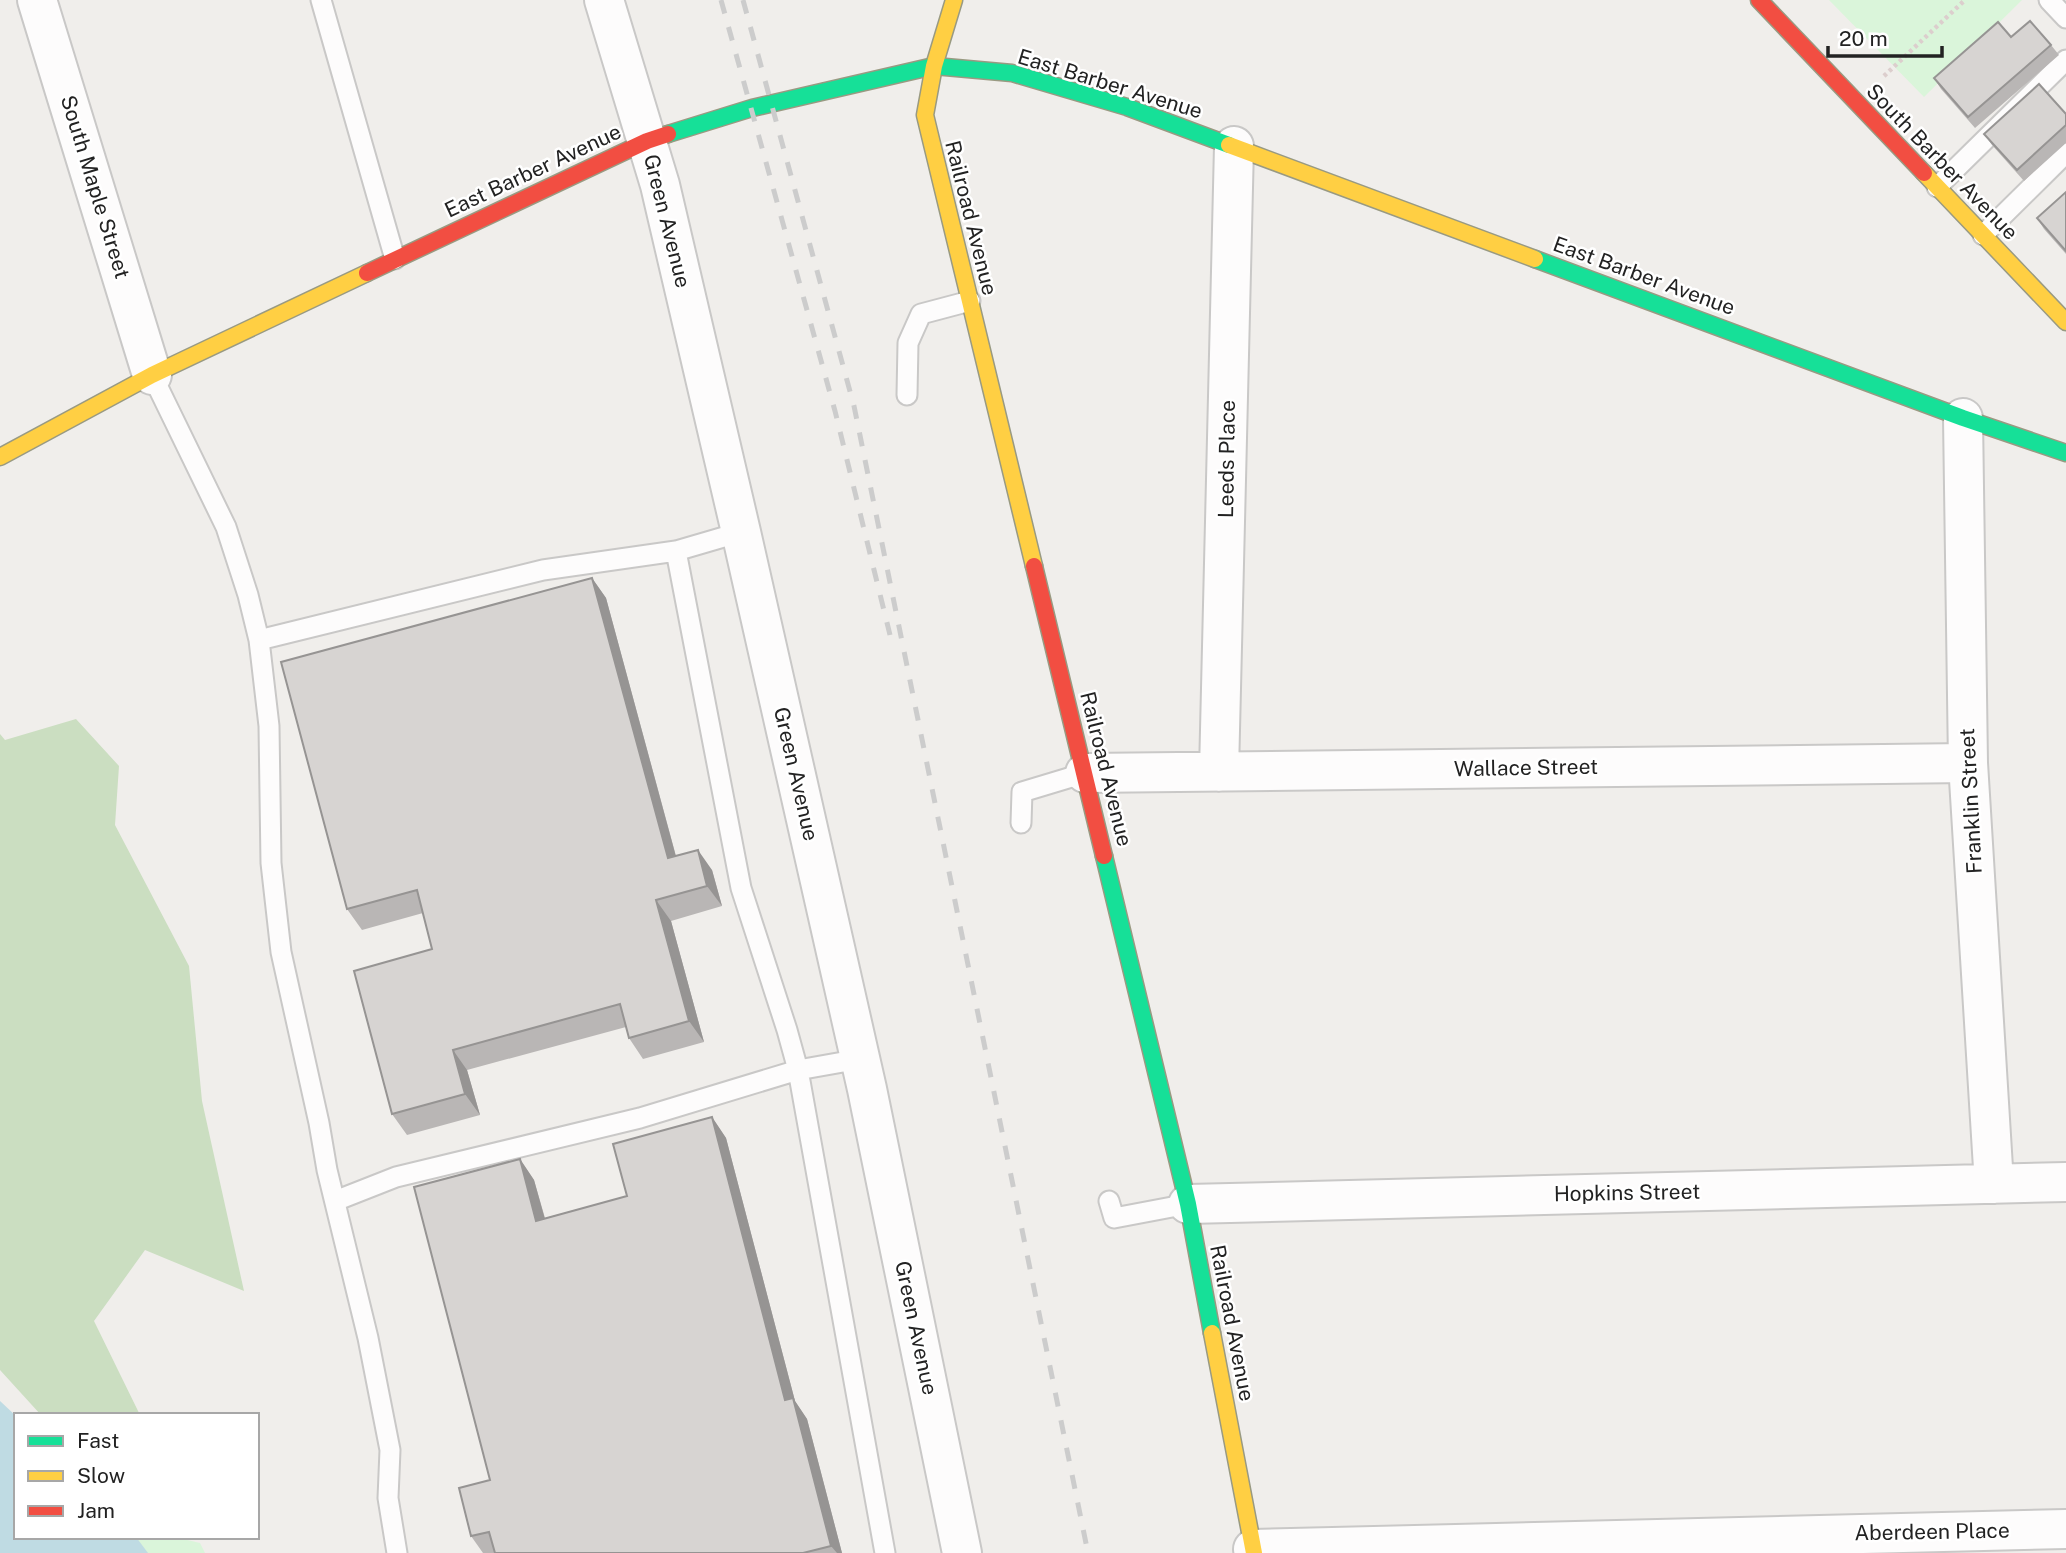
<svg xmlns="http://www.w3.org/2000/svg" width="2066" height="1553" font-family="'Public Sans',sans-serif">
  <style>
    .forest { fill: #cbdec1 }
    .park { fill: #daf5da }
    .water { fill: #bfdbe3 }
    .lines { fill: none; stroke-linecap: round; stroke-linejoin: round }
    .lane-casing { stroke: #c9c8c7; stroke-width: 23 }
    .street-casing { stroke: #c9c8c7; stroke-width: 42 }
    .fast-casing { stroke: #999a82; stroke-width: 19 }
    .slow-casing { stroke: #999a82; stroke-width: 19 }
    .jam-casing { stroke: #999a82; stroke-width: 19 }
    .path { stroke: #dccecd; stroke-width: 4.5; stroke-dasharray: 3.5 3.5; stroke-linecap: butt }
    .lane { stroke: #fdfcfc; stroke-width: 19 }
    .street { stroke: #fdfcfc; stroke-width: 38 }
    .fast { stroke: #16e098; stroke-width: 16 }
    .slow { stroke: #ffcf43; stroke-width: 16 }
    .jam { stroke: #f24e42; stroke-width: 16 }
    .rail { stroke: #ccc; stroke-width: 5; stroke-dasharray: 14 14; stroke-linecap: butt }
    .wall { fill: #b9b6b5 }
    .shaded-wall { fill: #969493 }
    .building { fill: #d7d4d2; stroke: #969493; stroke-width: 2 }
    .labels { text-anchor: middle; stroke-width: 5; stroke-linejoin: round; paint-order: stroke }
    .street-label { font-size: 21px; fill: #222; stroke: #fff }
  </style>
  <rect width="100%" height="100%" fill="#f0eeeb"/>
  <path class="forest" d="M76,719l43,47 -4,59 74,141 13,135 42,190 -99,-41 -51,71 46,94h-99l-41,-45v-636l5,6z"/>
  <path class="park" d="M1829,0h193l-98,97z
    M0,1404l16,133h159l25,6 5,10h-205z"/>
  <path class="water" d="M0,1401l16,15v121h120l12,16h-148z"/>
  <g class="lines">
    <g class="lane-casing">
      <path id="lane" d="M321,0l74,259
        M2049,0l17,18
        M1937,187l129,-127
        M1983,235l83,-82
        M152,375l74,152 22,68 11,45 10,86 2,137 10,89 38,171 8,47 41,168 22,112 -2,48 9,55
        M907,395l1,-52 13,-29 49,-13
        M676,551l65,337 46,142 11,40 87,483
        M259,640l284,-70 133,-19 65,-19
        M1021,823l1,-31 63,-19
        M335,1201l61,-24 244,-59 158,-48 62,-11
        M1109,1201l5,17 74,-14"/>
    </g>
    <g class="street-casing">
      <path id="street" d="M37,0l115,375
        M604,0l56,185 81,347 126,557 95,464
        M1963,418l5,345 26,421
        M1219,772l15,-626
        M1085,773l883,-10
        M1188,1204l878,-22
        M1253,1549l813,-20"/>
    </g>
    <g class="fast-casing">
      <path id="fast" d="M668,134l84,-26 182,-42 78,7 115,34 102,38
        M1535,259l428,159 103,35
        M1104,856l84,348 24,129"/>
    </g>
    <g class="slow-casing">
      <path id="slow" d="M954,0l-20,66 -9,49 109,451
        M1229,145l306,114
        M1924,173l142,149
        M0,457l152,-82 215,-102
        M1212,1333l42,220"/>
    </g>
    <g class="jam-casing">
      <path id="jam" d="M1759,0l165,173
        M367,273l280,-132 21,-7
        M1034,566l70,290"/>
    </g>
    <path class="path" d="M1884,76l81,-76"/>
    <use href="#lane" class="lane"/>
    <use href="#street" class="street"/>
    <use href="#fast" class="fast"/>
    <use href="#slow" class="slow"/>
    <use href="#jam" class="jam"/>
    <path class="rail" d="M721,0l114,411 55,224
      M743,0l111,406 234,1147"/>
  </g>
  <path class="wall" d="M2011,37l40,8 8,10 -84,73 -34,-39 -7,-11z
    M2066,114v29l-42,38 -32,-36 -8,-11z
    M2066,192v62l-22,-25 -7,-11z
    M592,578l14,20 70,258 36,14 10,36 -51,15 33,121 -61,17 -14,-21 -3,-11 -159,43 13,45 -73,20 -15,-21 40,-165 -9,-36 -61,17 -15,-21z
    M712,1117l14,21 69,263 12,18 35,134h-359l-12,-17 19,-56 30,-321 14,21 11,38 82,-22z"/>
  <path class="shaded-wall" d="M592,578l14,20 76,281 -14,-21z
    M698,850l14,20 10,36 -15,-20z
    M656,900l15,21 33,121 -15,-21z
    M453,1050l14,20 13,45 -15,-21z
    M712,1117l14,21 69,263 12,18 35,134h-5l-6,-7 -46,-146z
    M520,1159l14,21 17,61 -15,-20z"/>
  <path class="building" d="M2030,21l21,24 -83,72 -34,-39 64,-56 13,15z
    M2039,84l27,30v11l-49,45 -33,-36z
    M2066,192v59l-29,-33z
    M592,578l76,280 30,-8 9,36 -51,14 33,121 -60,17 -9,-34 -167,46 12,44 -73,20 -38,-143 78,-22 -15,-59 -70,19 -66,-247z
    M712,1117l73,283 8,-2 38,148 -28,7h-308l-6,-21 -18,4 -12,-48 31,-8 -76,-293 106,-28 16,62 91,-25 -14,-52z"/>
  <g class="labels">
    <g class="street-label">
      <text transform="translate(1110 84) rotate(17)" y="7">East Barber Avenue</text>
      <text transform="translate(1942 162) rotate(46)" y="7">South Barber Avenue</text>
      <text transform="translate(533 171) rotate(-25)" y="7">East Barber Avenue</text>
      <text transform="translate(95 187) rotate(73)" y="7">South Maple Street</text>
      <text transform="translate(971 218) rotate(76)" y="7">Railroad Avenue</text>
      <text transform="translate(667 221) rotate(76)" y="7">Green Avenue</text>
      <text transform="translate(1644 276) rotate(20)" y="7">East Barber Avenue</text>
      <text transform="translate(1227 459) rotate(-89)" y="7">Leeds Place</text>
      <text transform="translate(1526 768) rotate(-1)" y="7">Wallace Street</text>
      <text transform="translate(1106 769) rotate(76)" y="7">Railroad Avenue</text>
      <text transform="translate(796 774) rotate(77)" y="7">Green Avenue</text>
      <text transform="translate(1971 801) rotate(-93)" y="7">Franklin Street</text>
      <text transform="translate(1627 1193) rotate(-1)" y="7">Hopkins Street</text>
      <text transform="translate(1232 1323) rotate(79)" y="7">Railroad Avenue</text>
      <text transform="translate(916 1328) rotate(78)" y="7">Green Avenue</text>
      <text transform="translate(1932 1532) rotate(-1)" y="7">Aberdeen Place</text>
    </g>
  </g>
  <rect x="14" y="1413" width="245" height="126" fill="#ffffff" stroke="#a7a7a7" stroke-width="2"/>
  <rect x="28" y="1436" width="35" height="10" fill="#16e098" stroke="#a7a7a7" stroke-width="2"/>
  <text x="77" y="1448" font-size="21" fill="#222222">Fast</text>
  <rect x="28" y="1471" width="35" height="10" fill="#ffcf43" stroke="#a7a7a7" stroke-width="2"/>
  <text x="77" y="1483" font-size="21" fill="#222222">Slow</text>
  <rect x="28" y="1506" width="35" height="10" fill="#f24e42" stroke="#a7a7a7" stroke-width="2"/>
  <text x="77" y="1518" font-size="21" fill="#222222">Jam</text>
  <path d="M1828 46v10h114v-10" fill="none" stroke="#222222" stroke-width="3.5"/>
  <text x="1839" y="46" font-size="21" fill="#222222" stroke="#ffffff" stroke-width="5" paint-order="stroke">20 m</text>
</svg>
